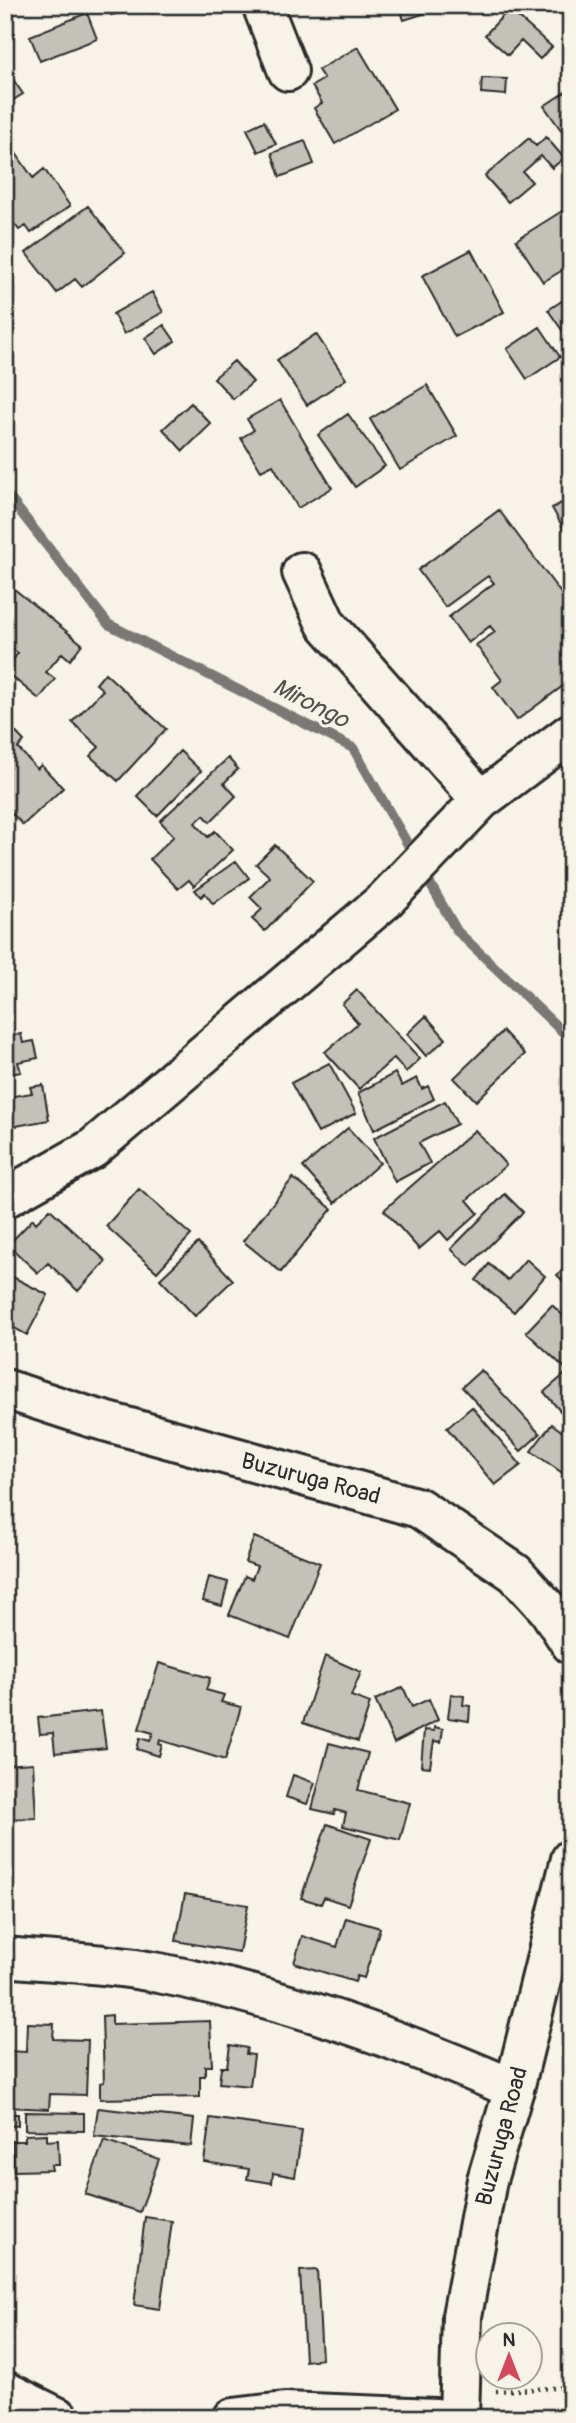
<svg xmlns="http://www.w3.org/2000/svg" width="576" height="2423" font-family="Pangolin,sans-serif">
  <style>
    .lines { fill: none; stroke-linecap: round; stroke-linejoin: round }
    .stream { stroke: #7a7874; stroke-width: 10 }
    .building { fill: #c4c1b9; stroke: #2b2b2b; stroke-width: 2 }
    .street-casing { stroke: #2b2b2b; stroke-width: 44 }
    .secondary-casing { stroke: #2b2b2b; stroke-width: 44 }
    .path { stroke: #2b2b2b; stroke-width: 4.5; stroke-dasharray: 2 5; stroke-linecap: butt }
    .street { stroke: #f7f3e8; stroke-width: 38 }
    .secondary { stroke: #f7f3e8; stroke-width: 38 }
    .labels { text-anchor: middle; stroke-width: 6; stroke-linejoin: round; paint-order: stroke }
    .street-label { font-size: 23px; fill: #2b2b2b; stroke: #f7f3e8 }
    .water-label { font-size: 24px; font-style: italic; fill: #53524f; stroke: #f7f3e8 }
  </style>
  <rect width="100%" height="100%" fill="#f7f3e8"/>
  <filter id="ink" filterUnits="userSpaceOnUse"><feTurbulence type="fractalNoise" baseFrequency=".0143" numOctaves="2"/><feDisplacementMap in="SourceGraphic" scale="14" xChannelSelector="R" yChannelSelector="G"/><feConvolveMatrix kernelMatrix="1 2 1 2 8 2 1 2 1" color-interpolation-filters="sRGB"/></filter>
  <g filter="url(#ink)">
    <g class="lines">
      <path class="stream" d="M5,492l103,132 245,124 104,183 114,109"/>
    </g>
    <path class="building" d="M108,5h29l1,4 -27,6z
      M399,5h52l-47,15z
      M509,9l43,38 -12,12 -19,-18 -13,14 -23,-20z
      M87,13l10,26 -57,22 -10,-25z
      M358,47l37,62 -60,35 -21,-36 8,-5 -10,-17 12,-7 -6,-9z
      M5,68l18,26 -18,11z
      M482,78l25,1 -1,16 -25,-2z
      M565,92l6,8v34l-5,3 -22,-31z
      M264,121l12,23 -18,8 -11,-23z
      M546,137l18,21 -12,10 -11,-12 -18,16 9,10 -24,20 -23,-26 44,-38 7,8z
      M305,141l9,23 -34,13 -8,-24z
      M11,146l22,32 11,-9 26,37 -39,27 -5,-7 -7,4 -14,-17v-63z
      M88,206l37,47 -43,34 -7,-8 -18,14 -31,-40z
      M562,211l9,14v40l-28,17 -27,-42z
      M471,250l33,62 -49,25 -33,-61z
      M152,292l11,20 -39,22 -11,-20z
      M571,295v48l-23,-33z
      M164,325l11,16 -19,13 -11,-16z
      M540,327l20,30 -33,22 -20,-30z
      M316,334l30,45 -39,26 -30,-45z
      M234,361l19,21 -20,17 -19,-21z
      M427,385l30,51 -57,34 -30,-51z
      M280,400l52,88 -34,20 -25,-43 -12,6 -20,-33 13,-8 -7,-11z
      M191,403l20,21 -28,27 -20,-22z
      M348,414l37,52 -30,21 -37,-52z
      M571,498v44l-19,-34z
      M499,510l72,97v73l-54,40 -24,-33 9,-7 -26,-35 19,-13 -5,-6 -22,17 -19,-26 45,-34 -6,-7 -43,31 -27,-37z
      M8,584l74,60 -12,16 -8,-7 -16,19 9,7 -16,20 -34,-28 13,-18 -13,-9z
      M105,673l61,56 -48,52 -28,-25 9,-9 -27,-25 31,-32 -7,-6z
      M8,724l16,17 -6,7 19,21 4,-4 22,23 -40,37 -18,-19v-80z
      M180,751l21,20 -44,45 -20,-20z
      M228,758l10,11 -14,14 12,13 -26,26 -6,-7 -9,8 13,14 7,-6 18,19 -39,36 -5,-6 -11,9 -28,-30 24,-23 -14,-15z
      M275,845l38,36 -48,50 -13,-12 10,-10 -12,-12 20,-20 -14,-13z
      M236,861l13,17 -36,26 -8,-11 -4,4 -6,-7z
      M357,990l63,69 -14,13 -12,-14 -35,31 -34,-37 33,-29 -16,-19z
      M426,1016l20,23 -20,17 -19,-22z
      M503,1031l22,23 -49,47 -22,-23z
      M21,1034l2,9 11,-2 4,17 -20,4 3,10 -16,3v-38z
      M329,1063l27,50 -38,20 -27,-50z
      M395,1073l7,13 15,-8 5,11 6,-3 6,13 -60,31 -16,-37z
      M43,1085l6,35 -44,8v-39l3,8 24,-4 -2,-6z
      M445,1101l12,23 -38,19 11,20 -35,19 -21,-44z
      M348,1128l32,35 -45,40 -32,-36z
      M475,1130l31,35 -39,35 11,13 -30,27 -8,-9 -21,18 -35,-39z
      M293,1178l39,31 -51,63 -38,-31z
      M139,1189l52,46 -34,37 -51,-46z
      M505,1194l18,18 -54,54 -18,-17z
      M50,1209l56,52 -28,30 -30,-28 -10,10 -30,-28 25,-26 3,4z
      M198,1243l35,37 -38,36 -35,-37z
      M526,1259l19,17 -31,36 -38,-32 13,-16 19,16z
      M571,1263v26l-14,-14z
      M5,1273l43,22 -21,40 -22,-12z
      M552,1305l19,18v43l-4,4 -41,-38z
      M571,1369v35l-10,8 -17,-20z
      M481,1370l59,64 -19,17 -59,-64z
      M472,1407l49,58 -26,20 -48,-57z
      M552,1424l16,12 3,-3v46l-40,-28z
      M254,1537l66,26 -30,76 -61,-24 16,-39 7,3 5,-13 -12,-4z
      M209,1577l19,5 -6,24 -19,-5z
      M325,1656l36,16 -10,24 19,7 -12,38 -55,-18z
      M159,1663l51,15 -4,12 18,5 -3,7 20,5 -16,53 -65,-20 -1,4 3,1 -3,11 -22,-7 3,-11 10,3 3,-8 -14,-4z
      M403,1687l9,20 17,-8 9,21 -44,23 -19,-43z
      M451,1694l13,2 -1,9 7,1 -1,15 -21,-3z
      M101,1711l5,37 -51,5 -2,-20 -13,1 -2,-16z
      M434,1727l9,2 -2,13 -7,-1 -4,26 -9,-1 3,-36 10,1z
      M329,1743l39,10 -10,37 52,13 -10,37 -57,-14 3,-13 -11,-3 -1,4 -22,-5z
      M33,1763l3,55 -31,1v-54z
      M293,1775l22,8 -8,21 -21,-7z
      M327,1824l44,15 -23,66 -24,-8 -3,7 -20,-6z
      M185,1894l63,11 -9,47 -63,-11z
      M346,1918l34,10 -16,50 -7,-2 -2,6 -61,-19 8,-27 35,11z
      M112,2015v9l98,-3 2,45h-7v10h-5v21l-100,2v-16l4,-1 -2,-66z
      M27,2023l27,1 -1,15 35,1 -2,55 -36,-1 -1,15 -44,-2v-56l21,1z
      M230,2045l17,3 -1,6 8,1 -4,31 -31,-3 2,-16h6z
      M98,2108l96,11 -3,27 -97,-10z
      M25,2112l59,1v18l-59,-1z
      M5,2114h13v12l-13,-1z
      M210,2118l92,13 -7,46 -22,-4 -1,10 -25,-4 2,-10 -45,-7z
      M47,2134v7l11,-1 1,25h-8l1,5 -38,1 -2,-30h13v-6z
      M104,2140l55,19 -19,53 -55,-18z
      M145,2217l27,4 -12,88 -26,-4z
      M317,2270l5,89 -17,2 -5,-90z"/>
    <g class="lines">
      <g class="street-casing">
        <path id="street" d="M262,5l26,66
          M302,572l24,52 155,176
          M5,1198l87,-49 292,-248 97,-101 90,-67
          M5,1957c52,5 103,6 154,16 124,24 240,66 355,116
          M5,2391l54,27
          M233,2418l52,-6 151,6"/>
      </g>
      <g class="secondary-casing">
        <path id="secondary" d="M5,1389l85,28 329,91 96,65 33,36 23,35
          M459,2418l3,-102 25,-136 27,-91 57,-230"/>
      </g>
      <path class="path" d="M496,2391l75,-4"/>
      <use href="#street" class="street"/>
      <use href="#secondary" class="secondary"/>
    </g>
  </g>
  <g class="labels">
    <g class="street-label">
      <text transform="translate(311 1478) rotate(15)" y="8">Buzuruga Road</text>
      <text transform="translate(501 2136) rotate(-75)" y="8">Buzuruga Road</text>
    </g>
    <g class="water-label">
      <text transform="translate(311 703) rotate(27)" y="8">Mirongo</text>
    </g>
  </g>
  <rect width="576" height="2423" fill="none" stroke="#f7f3e8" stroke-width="28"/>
  <rect x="14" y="14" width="548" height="2395" fill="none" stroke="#2b2b2b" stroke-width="2.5" filter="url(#ink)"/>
  <g transform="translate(509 2356)"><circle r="33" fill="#f7f3e8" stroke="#a5a39c" stroke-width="2"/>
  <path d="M0-5L12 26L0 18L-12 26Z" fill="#d1495b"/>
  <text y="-10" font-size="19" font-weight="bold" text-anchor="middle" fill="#2b2b2b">N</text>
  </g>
</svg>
